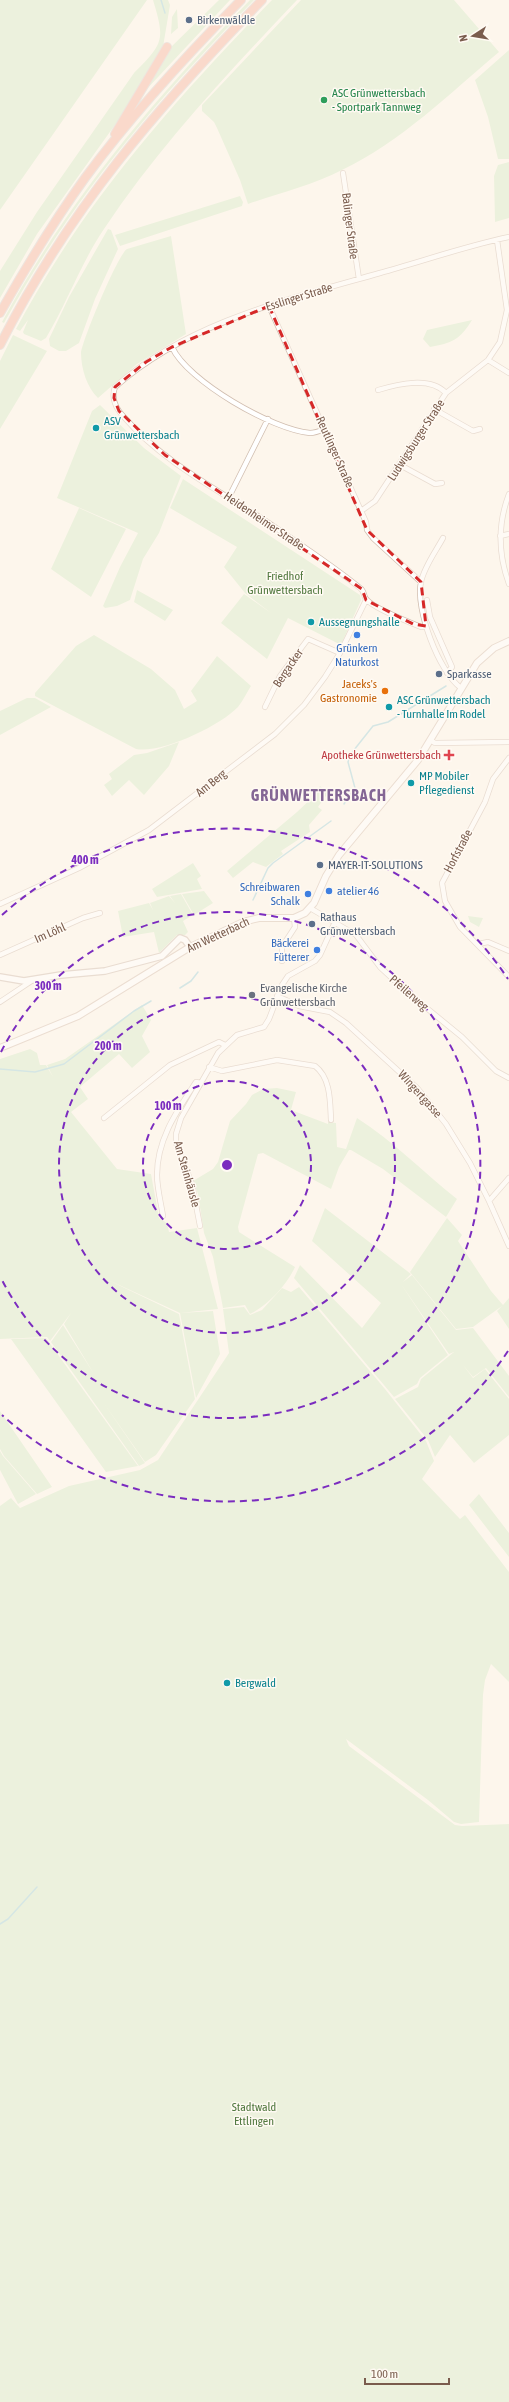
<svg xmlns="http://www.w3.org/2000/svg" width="509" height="2402" font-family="'Asap Condensed',sans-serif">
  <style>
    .green { fill: #d8ecc9 }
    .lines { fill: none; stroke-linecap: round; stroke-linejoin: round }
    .stream { stroke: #a5d3da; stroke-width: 1.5 }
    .minor-casing { stroke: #d1beb0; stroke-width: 6 }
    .tertiary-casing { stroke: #d1beb0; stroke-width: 8 }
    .secondary-casing { stroke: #d6c0b0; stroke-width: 8 }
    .motorway-casing { stroke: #dad1cd; stroke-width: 10 }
    .minor { stroke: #fff; stroke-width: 4.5 }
    .tertiary { stroke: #fff; stroke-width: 5.5 }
    .secondary { stroke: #fff; stroke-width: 6 }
    .motorway { stroke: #f7b7a3; stroke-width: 8 }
    .marked { fill: none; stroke: #d62828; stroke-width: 3; stroke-dasharray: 8 5; stroke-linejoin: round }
    .ring { fill: none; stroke: #7b2cbf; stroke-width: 2; stroke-dasharray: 7 5 }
    .service-dot { fill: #5c6f8a; stroke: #fffaf3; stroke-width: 1.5 }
    .leisure-dot { fill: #2e9e5b; stroke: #fffaf3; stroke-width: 1.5 }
    .culture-dot { fill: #0f9aa8; stroke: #fffaf3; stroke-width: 1.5 }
    .shop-dot { fill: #3f7fe0; stroke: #fffaf3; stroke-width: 1.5 }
    .food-dot { fill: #e8710a; stroke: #fffaf3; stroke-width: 1.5 }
    .health-dot { fill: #e0444e; stroke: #fffaf3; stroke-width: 1.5 }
    .worship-dot { fill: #6b7280; stroke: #fffaf3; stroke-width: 1.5 }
    .labels { text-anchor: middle; stroke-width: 3; stroke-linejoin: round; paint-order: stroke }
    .service-label { font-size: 12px; fill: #4e5e75; stroke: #fffaf3; text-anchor: start }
    .leisure-label { font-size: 12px; fill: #27864d; stroke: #fffaf3; text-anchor: start }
    .street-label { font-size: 12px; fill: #7a5c4d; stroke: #fffaf3 }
    .culture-label { font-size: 12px; fill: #0d838f; stroke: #fffaf3; text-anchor: start }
    .park-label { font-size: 12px; fill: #537a41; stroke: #fffaf3 }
    .shop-label { font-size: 12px; fill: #366cbe; stroke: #fffaf3; text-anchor: end }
    .food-label { font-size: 12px; fill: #c56008; stroke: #fffaf3; text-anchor: end }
    .health-label { font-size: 12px; fill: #be3a42; stroke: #fffaf3; text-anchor: end }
    .worship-label { font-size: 12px; fill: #5b616d; stroke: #fffaf3; text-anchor: start }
    .district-label { font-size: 16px; font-weight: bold; letter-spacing: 1px; fill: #846695; stroke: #fffaf3 }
    .centre { fill: #7b2cbf; stroke: #fffaf3; stroke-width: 2 }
    .ring-label { font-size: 12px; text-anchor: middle; font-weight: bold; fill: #7b2cbf; stroke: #fffaf3; stroke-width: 3; stroke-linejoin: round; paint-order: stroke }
  </style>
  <rect width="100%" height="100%" fill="#fdf6ec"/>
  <path class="green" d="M0,0h147l-147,210z
    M153,0h15l2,5 -7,42 -36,61 -90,126 -37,64v-27l37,-59 97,-139c30,-30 31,-33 19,-73z
    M219,0h11l-85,91 24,-42z
    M250,0h4c-100,103 -181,197 -250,323l-2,-1c65,-121 153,-224 248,-322z
    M272,0h25c-69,73 -137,145 -193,229 -23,34 -37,74 -58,109l-5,3 -17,-7 -1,-2 5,-12 -8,11 -4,-2c68,-127 157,-227 256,-329z
    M301,0h153l45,52c-49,41 -98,90 -157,118 -29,15 -63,23 -94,34l-8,-24 -23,-52 -3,-6 -12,-11v-6z
    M177,9l1,19 -7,6 1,-17z
    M509,50v109h-11l-10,-42 -13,-37z
    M509,162v56l-14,4 -1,-46 4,-11z
    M240,196l3,6 -1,4 -122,40 -5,-11z
    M108,229l3,1 7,19 -23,50 -16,44 -13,8h-7l-9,-5 -1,-7 20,-42z
    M171,236l15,98 -49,30 -39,34c-11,-10 -17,-30 -17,-45 1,-12 37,-99 46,-104z
    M472,320c-12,20 -20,23 -42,27l-7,-8 4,-9z
    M13,335l34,16 -47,78v-68z
    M100,405l44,43 37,28 -22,57 -16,26 -13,41 -13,6 -12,2 -2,-2 17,-39 18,-34 -81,-35 35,-87z
    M183,479l177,116 1,5 -20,45 -53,-27 -21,41 -46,-36 23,-29 27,19 -26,-20 -21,-26 13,-20 -67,-39z
    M79,508l47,21 -35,68 -40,-28z
    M137,590l36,20 -8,11 -31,-19z
    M94,635l57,34 24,21 9,19 13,-8 -6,-10 26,-35 34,30c-4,6 -8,15 -13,21 -18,19 -77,47 -102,42l-101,-53v-3l41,-47z
    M27,698h8l16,9 -51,28v-24z
    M179,742l-10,24 -25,29 -15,-15 -17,16 -8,-11 8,-6 -3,-5 25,-19 13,-2z
    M320,786l8,7 -10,14 4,3 -13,15 1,7 -29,19 2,3 -17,13 -13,-5 -20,16 -6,-7 70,-59 18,-17z
    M193,863l8,13 -4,3 5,10 -45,8 -5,-8z
    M204,891l9,12 -19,12 -12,-21z
    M181,894l12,21 -10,6 5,11 -3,3h-8l-18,18 -5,-21 -31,5 -5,-26 31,-8 4,7 -3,-7 19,-7 6,7 -5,-7z
    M468,916l15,2 -4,9 -9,-5z
    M142,1005l9,15 -9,16 8,16 -18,16 -13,-14 -39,33 8,12 -17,13 46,57 34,5 8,44 8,5 2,9 28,-4 21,81 -38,4 -74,-34 73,35 16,85 -39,56 -11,7 -42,-60 42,61 -6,3 -88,-124 12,-17 31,49 -30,-50 7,-11 -21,28 -3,-4 -47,2v-280l30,-10 7,4 3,12h6l7,12 -6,-12 18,-6z
    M277,1088l19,4 -5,18 37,14v-2l8,1 1,24 9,2 11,-31c36,23 66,54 100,81l-11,18 -63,-48 -32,-19h-2l-10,17 -8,22 -68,-36 -5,1 -20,73 1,5 56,35c-8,18 -28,39 -45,47l-5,-9 -22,3 -10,-51 -9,-24 -6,-39 -5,-13 20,-12 5,-7 12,-41 16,-17 6,-9 11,-6z
    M325,1208l86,66 -8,8 9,-7 44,55 17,-2 36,48v21l-23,-29 -13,9 -10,-12 10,13 12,-9 24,30v36l-35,28 -24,-28 -15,22 -7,-17 -33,-41 23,-12 3,-8 33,-27 -5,2 -48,-70 47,71 -28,23 -3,6 -23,13 -100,-119 6,-13 62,63 19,-25 -69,-62z
    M447,1218l15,17 -4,6 33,50 12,14 6,-7v31l-12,-18 5,-5 -29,21 -17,2 -46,-57z
    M299,1287l86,102 41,52 8,20 -12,18 38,40 5,-4 44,57v110l-18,-18 -6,16 -2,15 -4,127 -18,2 -7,-2 -26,-22 -82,-61 3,7 106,79 7,1 47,-2v578h-509v-896l11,-8 9,10 49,-22 71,-16 18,-10 71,-107 -6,-44 21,-2 6,8 12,-5 20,-22 9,4z
    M213,1311l7,43 -24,44 -16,-85z
    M46,1338l92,128 -32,6 -95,-133z
    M0,1411l52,76 -15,7 -33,-38 -4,-7z
    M0,1451l3,5 33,38 -18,10 -18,-34z
    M479,1494l30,39v24l-40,-52z"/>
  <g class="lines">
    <path class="stream" d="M161,0l4,13
      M344,804l11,-16 -7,-26 2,-7 23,-29 15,-4 58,-36
      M253,900l15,-32 5,-5 58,-42
      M180,988l11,-7 7,-9
      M0,1069l35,3 29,-8 70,-53 17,-10
      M0,1924l8,-5 29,-32"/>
    <g class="minor-casing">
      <path id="minor" d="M343,173l16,106
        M269,306l97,216 1,8 6,8 48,44
        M172,347c15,34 101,83 138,86 5,0 10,-2 15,-4
        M488,360l21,13
        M378,390c20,-6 52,-14 68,3
        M434,409l39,22 7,-2
        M400,465l35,19 7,-1
        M509,494c-11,29 -11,60 0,90
        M229,497l39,-78
        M361,511l14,-10 71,-108 42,-33 12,-18 7,-32 -10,-70
        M500,536l9,-2
        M443,538c-7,13 -19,29 -22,44 -6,27 18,90 40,106
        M427,600l3,17 22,50 -5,6
        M426,626l-5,1c-10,-4 -47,-19 -54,-27 -4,-3 -2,-9 -7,-12 -27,-22 -56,-41 -84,-60 -51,-35 -111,-63 -152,-111 -8,-8 -13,-19 -9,-30 73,-65 174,-88 265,-114 43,-12 86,-27 129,-36
        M265,707l15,-31 28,-37 32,14
        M430,740l5,3 74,-1
        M509,758l-16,21 -8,23 -43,81 3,18 15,26 49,50
        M0,904l79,-36 70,-38 126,-96 29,-29 21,-28 15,-24 26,-53
        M310,908l46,27 24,32 27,25 55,45 34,34 13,7
        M478,944l10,-2 21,9
        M0,955l83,-37 17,-5
        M282,961v-14l13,-20 -1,-9
        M277,996l22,10 31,6 16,11 72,66 28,35 24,39 19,38 20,45
        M0,1002l33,-22
        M209,1067l13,4 55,-11 38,6c16,12 15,36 16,54
        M104,1118l66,-53 49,-23 6,3
        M489,1201l20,-23
        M163,1216c-2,-13 -6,-28 -6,-41 0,-36 20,-64 39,-93l5,1
        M200,1226l-8,-42 -16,-41v-9l5,-16 37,-65 19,-18 27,-8 5,-8 13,-34 6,-9 27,-15 5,-6 15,-33"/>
    </g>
    <g class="tertiary-casing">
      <path id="tertiary" d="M0,977l24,4 37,-6 44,-4 57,-15 18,-18 5,2 5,7"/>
    </g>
    <g class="secondary-casing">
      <path id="secondary" d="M0,1048l78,-32 112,-69 53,-25 16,-4h35l11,-5 9,-10 12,-27 13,-21 79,-95 59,-97 17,-15 15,-7"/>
    </g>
    <g class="motorway-casing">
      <path id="motorway" d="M115,134l52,-87
        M0,313c26,-46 54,-92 85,-135 47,-64 101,-122 156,-178
        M0,345c69,-136 157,-237 262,-345"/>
    </g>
    <use href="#minor" class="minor"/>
    <use href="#tertiary" class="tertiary"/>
    <use href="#secondary" class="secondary"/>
    <use href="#motorway" class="motorway"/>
  </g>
  <path d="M0 0H509V2402H0ZM269,306l98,224 54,52 5,44 -13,-2 -47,-24 -4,-11 -197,-134 -46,-44 -5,-13 1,-11 31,-25 26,-15z" fill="#fdf6ec" fill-opacity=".55" fill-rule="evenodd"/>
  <path class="marked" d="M269,306l98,224 54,52 5,44 -13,-2 -47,-24 -4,-11 -197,-134 -46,-44 -5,-13 1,-11 31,-25 26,-15z"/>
  <g class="ring">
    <circle cx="227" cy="1165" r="84"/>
    <circle cx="227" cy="1165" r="168"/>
    <path d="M1 1052A253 253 0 1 1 1 1278"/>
    <path d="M508 1351A337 337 0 0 1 2 1415M2 915A337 337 0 0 1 508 979"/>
  </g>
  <g class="service-dot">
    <circle cx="189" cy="20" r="4"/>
    <circle cx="439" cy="674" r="4"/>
    <circle cx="320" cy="865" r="4"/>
    <circle cx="312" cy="924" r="4"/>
  </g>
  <circle class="leisure-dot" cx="324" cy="100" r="4"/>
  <g class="culture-dot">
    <circle cx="96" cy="428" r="4"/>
    <circle cx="311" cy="622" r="4"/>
    <circle cx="389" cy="707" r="4"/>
    <circle cx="411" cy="783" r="4"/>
    <circle cx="227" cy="1683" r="4"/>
  </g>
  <g class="shop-dot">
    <circle cx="357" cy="635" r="4"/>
    <circle cx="329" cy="891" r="4"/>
    <circle cx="308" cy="894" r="4"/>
    <circle cx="317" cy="950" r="4"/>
  </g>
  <circle class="food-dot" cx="385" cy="691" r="4"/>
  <path class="health-dot" d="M447 749h4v4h4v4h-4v4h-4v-4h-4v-4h4z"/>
  <circle class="worship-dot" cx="252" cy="995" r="4"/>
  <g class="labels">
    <g class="service-label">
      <text x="197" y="24">Birkenwäldle</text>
      <text x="447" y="678">Sparkasse</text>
      <text x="328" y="869">MAYER-IT-SOLUTIONS</text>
      <text x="320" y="921">Rathaus<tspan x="320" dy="14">Grünwettersbach</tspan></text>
    </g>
    <g class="leisure-label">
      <text x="332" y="97">ASC Grünwettersbach<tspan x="332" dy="14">- Sportpark Tannweg</tspan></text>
    </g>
    <g class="street-label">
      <text transform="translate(350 226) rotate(83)" y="4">Balinger Straße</text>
      <text transform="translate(299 297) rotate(-17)" y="4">Esslinger Straße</text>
      <text transform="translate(416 440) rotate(-57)" y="4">Ludwigsburger Straße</text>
      <text transform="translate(335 452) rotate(66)" y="4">Reutlinger Straße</text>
      <text transform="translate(264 521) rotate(34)" y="4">Heidenheimer Straße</text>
      <text transform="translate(288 668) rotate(-56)" y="4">Bergacker</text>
      <text transform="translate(211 783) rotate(-39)" y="4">Am Berg</text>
      <text transform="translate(458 851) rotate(-62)" y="4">Horfstraße</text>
      <text transform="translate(50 933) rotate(-24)" y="4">Im Löhl</text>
      <text transform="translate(218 935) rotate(-25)" y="4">Am Wetterbach</text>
      <text transform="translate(409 993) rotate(41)" y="4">Pfeilerweg</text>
      <text transform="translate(420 1094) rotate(48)" y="4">Wingertgasse</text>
      <text transform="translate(187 1174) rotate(74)" y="4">Am Steinhäusle</text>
    </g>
    <g class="culture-label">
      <text x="104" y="425">ASV<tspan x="104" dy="14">Grünwettersbach</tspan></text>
      <text x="319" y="626">Aussegnungshalle</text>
      <text x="397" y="704">ASC Grünwettersbach<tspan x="397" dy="14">- Turnhalle Im Rodel</tspan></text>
      <text x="419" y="780">MP Mobiler<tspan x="419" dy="14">Pflegedienst</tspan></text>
      <text x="235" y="1687">Bergwald</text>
    </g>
    <g class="park-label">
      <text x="285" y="580">Friedhof<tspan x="285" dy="14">Grünwettersbach</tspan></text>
      <text x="254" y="2111">Stadtwald<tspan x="254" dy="14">Ettlingen</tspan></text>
    </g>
    <g class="shop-label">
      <text x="357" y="652" text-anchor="middle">Grünkern<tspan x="357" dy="14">Naturkost</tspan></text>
      <text x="300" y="891">Schreibwaren<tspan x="300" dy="14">Schalk</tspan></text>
      <text x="337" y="895" text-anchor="start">atelier 46</text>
      <text x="309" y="947">Bäckerei<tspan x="309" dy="14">Fütterer</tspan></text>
    </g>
    <g class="food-label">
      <text x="377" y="688">Jaceks's<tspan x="377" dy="14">Gastronomie</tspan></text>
    </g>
    <g class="health-label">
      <text x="441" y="759">Apotheke Grünwettersbach</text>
    </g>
    <g class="worship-label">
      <text x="260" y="992">Evangelische Kirche<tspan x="260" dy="14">Grünwettersbach</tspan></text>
    </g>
    <g class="district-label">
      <text x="319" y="801">GRÜNWETTERSBACH</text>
    </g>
  </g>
  <circle cx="227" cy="1165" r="6" class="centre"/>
  <g class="ring-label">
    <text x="85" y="864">400 m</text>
    <text x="48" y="990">300 m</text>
    <text x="108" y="1050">200 m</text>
    <text x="168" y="1110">100 m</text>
  </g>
  <g transform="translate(473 36) rotate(258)" stroke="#fffaf3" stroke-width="3" paint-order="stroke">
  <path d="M0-3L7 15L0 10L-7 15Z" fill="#7a5c4d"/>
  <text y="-6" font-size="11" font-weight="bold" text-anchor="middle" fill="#7a5c4d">N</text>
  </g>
  <path d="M365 2378v6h84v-6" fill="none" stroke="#7a5c4d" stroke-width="2"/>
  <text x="371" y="2378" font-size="12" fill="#7a5c4d" stroke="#fffaf3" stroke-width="3" paint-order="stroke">100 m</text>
</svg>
